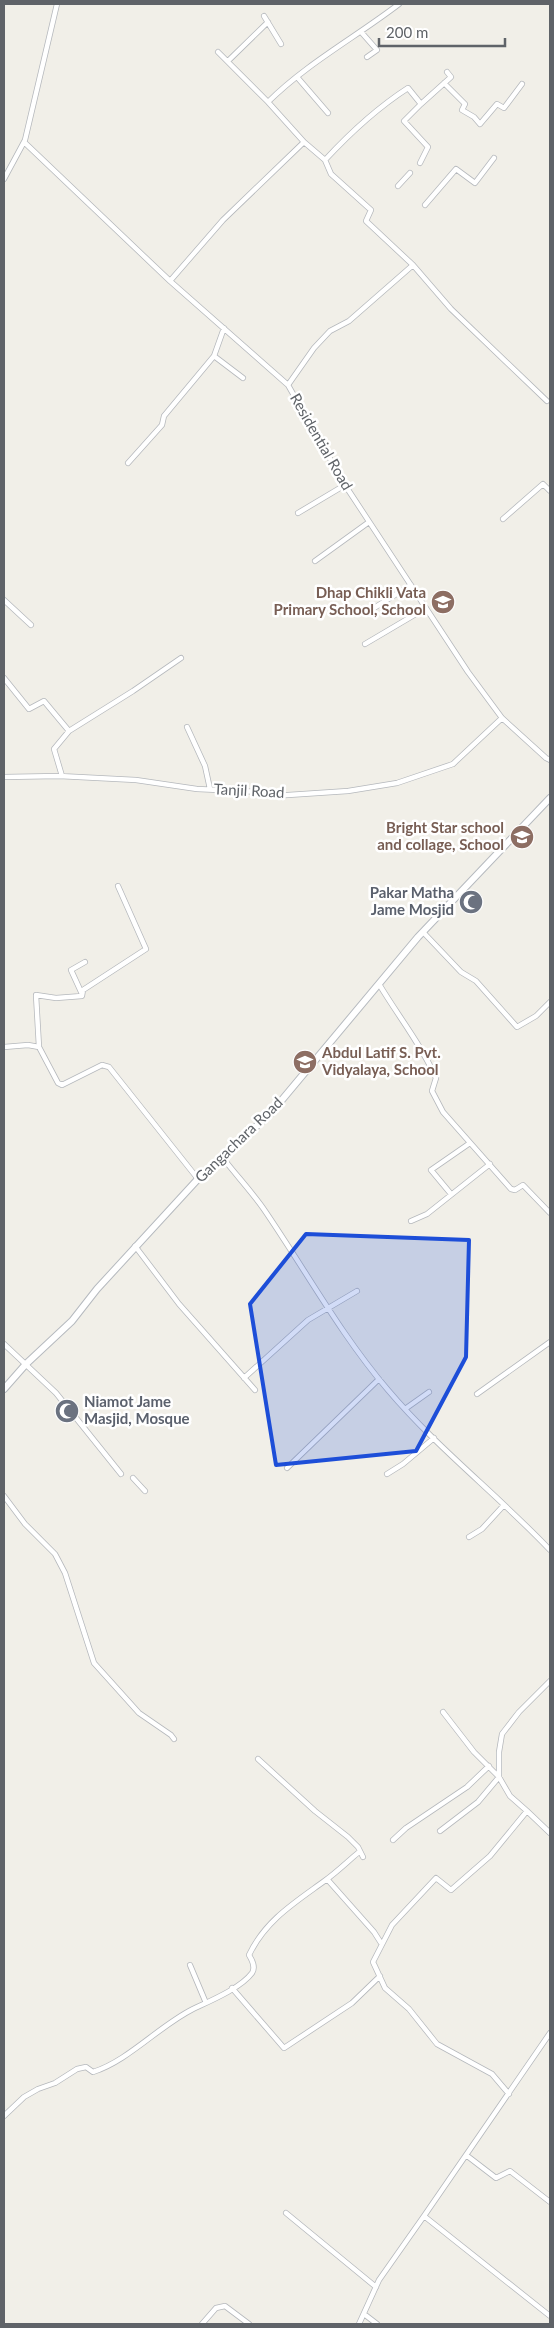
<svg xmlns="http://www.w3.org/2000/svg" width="554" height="2328" font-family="Lato,sans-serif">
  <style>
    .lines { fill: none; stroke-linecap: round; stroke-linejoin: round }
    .street-casing { stroke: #b5b8bc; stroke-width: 6 }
    .secondary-casing { stroke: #b6babf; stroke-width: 8 }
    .street { stroke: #fff; stroke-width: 4.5 }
    .secondary { stroke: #fff; stroke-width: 6 }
    .marked { fill: #1d4ed8; fill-opacity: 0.2; stroke: #1d4ed8; stroke-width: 4; stroke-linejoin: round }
    .labels { text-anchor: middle; stroke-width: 5; stroke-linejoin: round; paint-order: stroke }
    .street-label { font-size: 15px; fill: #5f6368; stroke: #fff }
    .education-label { font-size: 15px; font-weight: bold; fill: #785e54; stroke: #fff; text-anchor: end }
    .worship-label { font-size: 15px; font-weight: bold; fill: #5b616d; stroke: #fff; text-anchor: end }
  </style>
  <rect width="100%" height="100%" fill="#f1efe8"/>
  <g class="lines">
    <g class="street-casing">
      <path id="street" d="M264,16l17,28
        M362,33l15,17 -10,7
        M218,52l50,50
        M228,61l40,-39
        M297,77l31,36
        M444,83l21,21 -3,6 12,7 6,7 17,-20 7,4 18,-24
        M24,142l146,139 118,104 57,100 123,187 34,46 44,40 4,2
        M304,142l21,18 6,14 40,36 -5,11 47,44 38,44 96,92
        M325,160c25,-27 52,-52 83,-72l13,16 30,-27 -4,-5
        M420,163l8,-16 -24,-26 17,-17
        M4,179l21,-39 32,-136
        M398,186l12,-13
        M425,205l31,-36 19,14 19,-25
        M170,281l53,-61 81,-78 -36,-40c38,-38 88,-65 131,-98
        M214,356l29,22
        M288,385l26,-37 16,-17 19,-10 64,-56
        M128,463l34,-38 2,-9 50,-60 10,-28
        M298,513l47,-28
        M503,519l40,-35 7,7
        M315,561l54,-39
        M4,600l27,25
        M374,608l37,-23
        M365,644l61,-36
        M4,678l25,31 15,-8 25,30
        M187,727l18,39 5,23
        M62,776l-8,-27 15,-18 64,-40 48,-33
        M4,777l55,-1 77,4 61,9 64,3 12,4 75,-5 49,-8 56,-19 49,-46
        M423,932l38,40 15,9 41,46 19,-11 14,-14
        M379,984c19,32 42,60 57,94l-4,13 11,21 68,77 4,1 8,-5 27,28
        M82,994l-11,-24 14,-8
        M4,1047l24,-2 11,2 19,36 4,2 40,-20 7,2 89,112
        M39,1047l-3,-52 20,3 26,-2 1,-6 63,-41 -28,-63
        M223,1158c13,17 28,33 40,50 42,61 77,126 125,182 49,58 110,105 162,160
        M451,1194l-20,-24 39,-27
        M411,1221l16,-7 63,-50
        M135,1246l44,58 76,86
        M4,1344l52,49 65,81
        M244,1378l64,-58 49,-29
        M477,1394l73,-52
        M405,1409l24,-17
        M287,1468l92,-89
        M387,1474l16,-10 31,-26
        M133,1478l12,13
        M4,1496l21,28 30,30 10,19 29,90 45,50 32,22 3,4
        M469,1537l13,-8 22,-24
        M258,1759l57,52 33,26 10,10 5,10
        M527,1811l-17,-15 -11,-19v-25l3,-18 17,-22 31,-31
        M440,1831l38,-29 21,-25 -25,-25 -31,-40
        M393,1840l13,-12 61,-41 22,-21
        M327,1879l47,53 7,11
        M190,1965l16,38
        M232,1988l52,60 68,-45 28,-27
        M550,2033l-126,183 126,100
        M509,2094l-17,-20 -55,-30 -28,-35 -24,-21 -12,-26 19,-37 44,-47 15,12 39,-34 37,-45 23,22
        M4,2116l20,-19 14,-8 17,-6 22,-14 9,-2 7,5c35,-11 66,-46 100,-63 17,-8 48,-21 59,-36 4,-6 0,-13 -3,-18 16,-34 45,-52 74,-73 13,-9 24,-20 36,-30
        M466,2155l30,23 14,-7 40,31
        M286,2213l90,74
        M364,2314l13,10
        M202,2324l14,-16 9,-2 24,18
        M359,2324l20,-44 45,-64"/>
    </g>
    <g class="secondary-casing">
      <path id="secondary" d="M4,1389l22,-25 46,-43 25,-32 101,-110 73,-66 147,-176 132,-139"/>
    </g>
    <use href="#street" class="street"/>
    <use href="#secondary" class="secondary"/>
  </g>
  <path class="marked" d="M306,1234l163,6 -3,117 -50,94 -140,14 -26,-161z"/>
  <defs>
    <g id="school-disc" transform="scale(1.25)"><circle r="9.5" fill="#8d6e63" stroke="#fff"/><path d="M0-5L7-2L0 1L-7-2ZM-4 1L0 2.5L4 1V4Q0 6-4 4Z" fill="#fff"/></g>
    <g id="mosque-disc" transform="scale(1.25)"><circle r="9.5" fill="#6b7280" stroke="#fff"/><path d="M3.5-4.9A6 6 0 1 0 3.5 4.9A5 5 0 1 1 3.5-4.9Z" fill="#fff"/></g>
  </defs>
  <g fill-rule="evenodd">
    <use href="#school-disc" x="443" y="602"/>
    <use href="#school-disc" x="522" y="837"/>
    <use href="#mosque-disc" x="471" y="902"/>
    <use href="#school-disc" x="305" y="1062"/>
    <use href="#mosque-disc" x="67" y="1411"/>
  </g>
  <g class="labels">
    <g class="street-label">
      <text transform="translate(321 442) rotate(60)" y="5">Residential Road</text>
      <text transform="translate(249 791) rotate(3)" y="5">Tanjil Road</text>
      <text transform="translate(239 1140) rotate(-44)" y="5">Gangachara Road</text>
    </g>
    <g class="education-label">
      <text x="426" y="598">Dhap Chikli Vata<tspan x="426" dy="17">Primary School, School</tspan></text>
      <text x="504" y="833">Bright Star school<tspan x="504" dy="17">and collage, School</tspan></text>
      <text x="322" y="1058" text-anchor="start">Abdul Latif S. Pvt.<tspan x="322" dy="17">Vidyalaya, School</tspan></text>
    </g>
    <g class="worship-label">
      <text x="454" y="898">Pakar Matha<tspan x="454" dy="17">Jame Mosjid</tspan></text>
      <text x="84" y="1407" text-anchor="start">Niamot Jame<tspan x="84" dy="17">Masjid, Mosque</tspan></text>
    </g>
  </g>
  <rect width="554" height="2328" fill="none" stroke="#5f6368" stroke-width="10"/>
  <path d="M379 38v8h126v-8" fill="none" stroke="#5f6368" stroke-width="2.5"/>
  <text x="386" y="38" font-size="15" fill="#5f6368" stroke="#ffffff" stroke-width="4" paint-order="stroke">200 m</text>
</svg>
